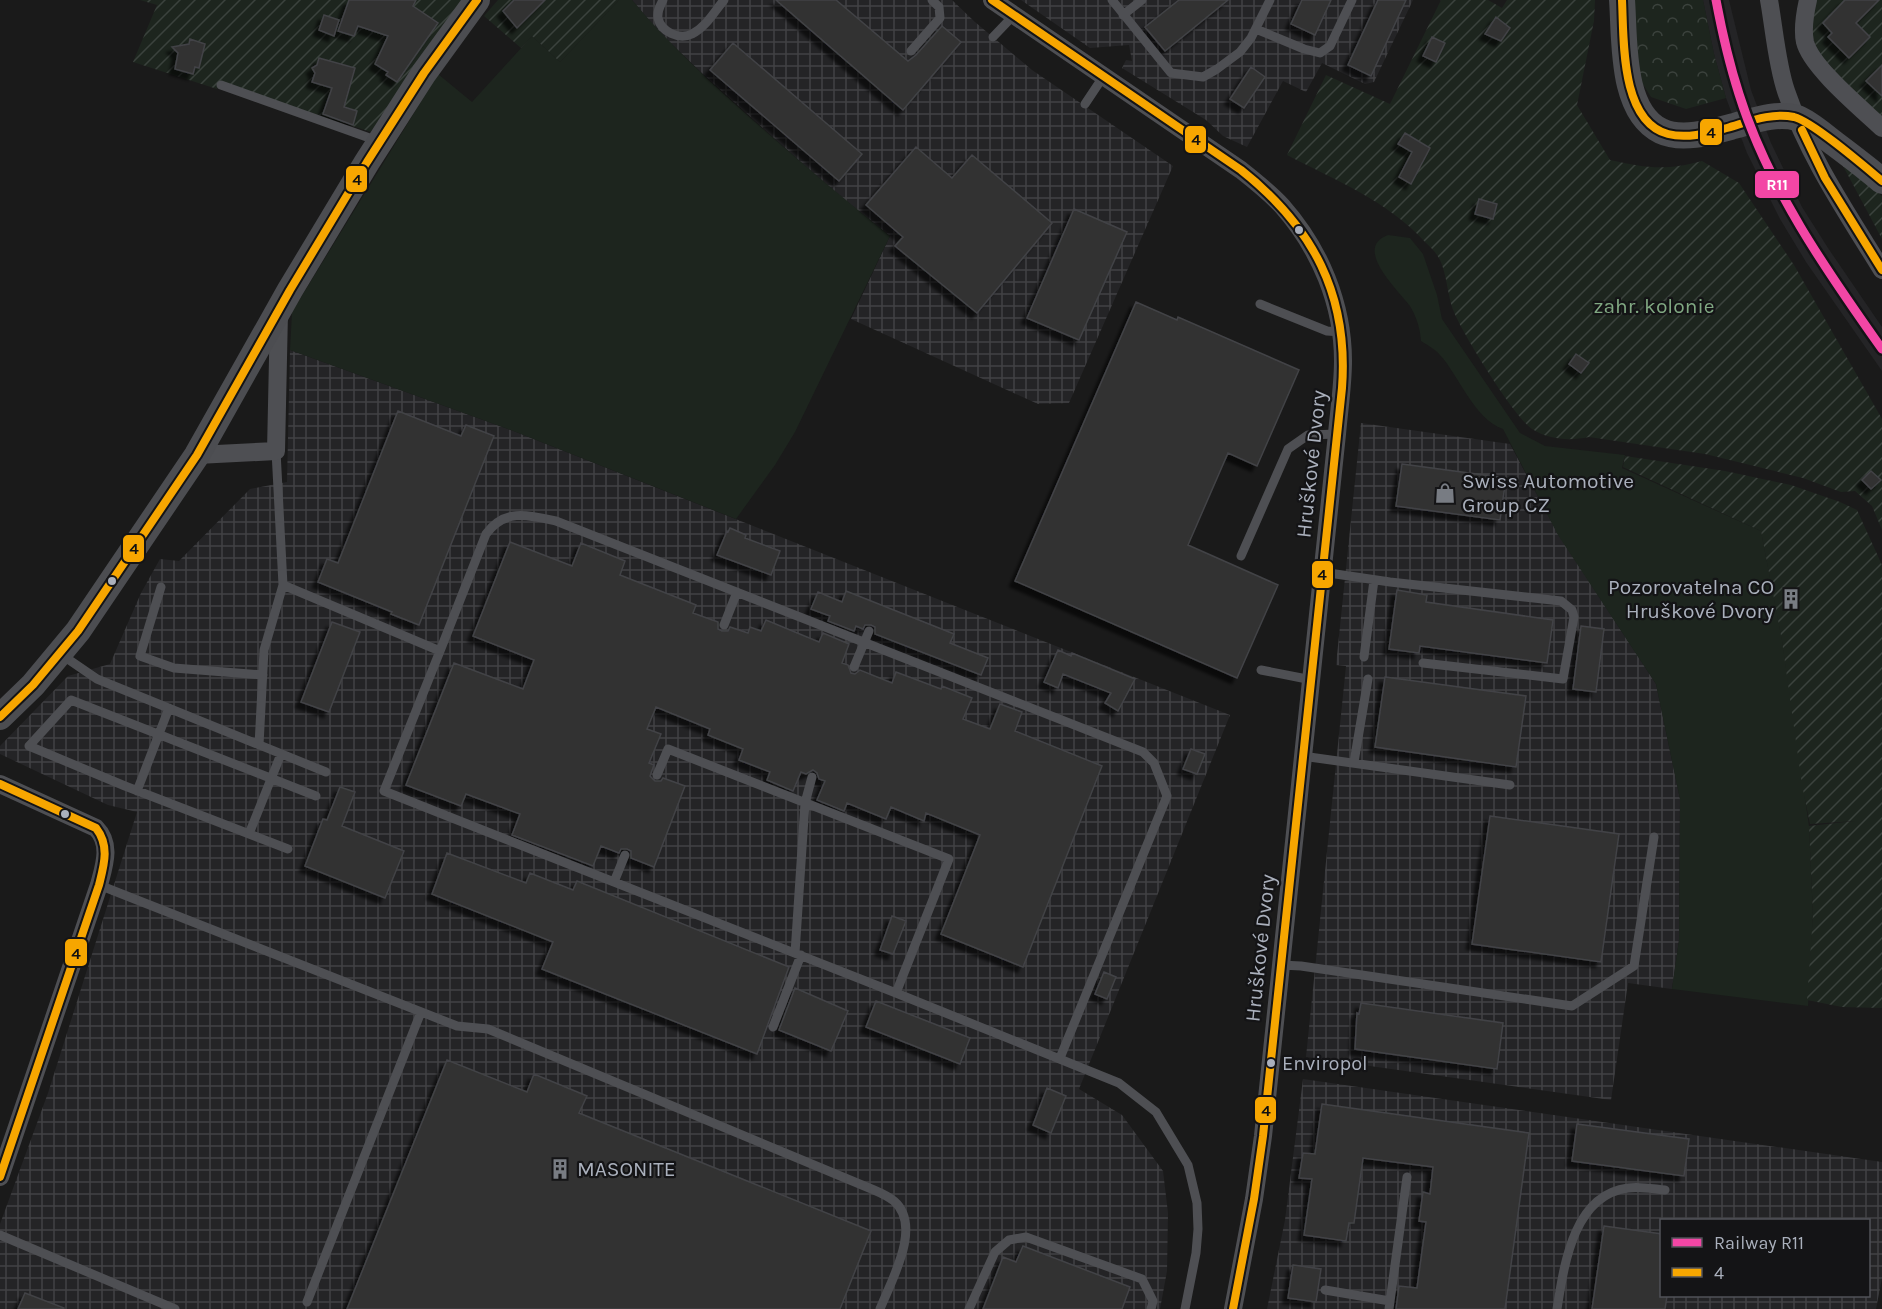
<svg xmlns="http://www.w3.org/2000/svg" width="1882" height="1309" font-family="Karla,sans-serif">
  <style>
    .built { fill: #242426 }
    .industrial { fill: url(#industrial-grid); fill-rule: evenodd }
    .grass { fill: #1d251e }
    .forest { fill: url(#forest-crowns) }
    .garden { fill: url(#garden-furrows) }
    .building { fill: #323232; stroke: #424346; stroke-width: 1.5; filter: url(#shadow) }
    .lines { fill: none; stroke-linecap: round; stroke-linejoin: round }
    .lane { stroke: #4e4f53; stroke-width: 9 }
    .street { stroke: #4e4f53; stroke-width: 18 }
    .secondary { stroke: #4c4d51; stroke-width: 26 }
    .bus-1-casing { stroke: #141416; stroke-width: 12 }
    .bus-1 { stroke: #f7a600; stroke-width: 8 }
    .rail-1-casing { stroke: #141416; stroke-width: 14 }
    .rail-1 { stroke: #f346a5; stroke-width: 9 }
    .bus-dot { fill: #aab0bc; stroke: #141416; stroke-width: 2 }
    .labels { text-anchor: middle; stroke-width: 4.5; stroke-linejoin: round; paint-order: stroke }
    .bus-label { font-size: 20px; fill: #aab0bc; stroke: #141416; text-anchor: start }
    .park-label { font-size: 21px; fill: #80a882; stroke: #141416 }
    .street-label { font-size: 21px; fill: #aab0bc; stroke: #141416 }
    .poi-label { font-size: 21px; fill: #aab0bc; stroke: #141416; text-anchor: start }
    .line-badge { stroke: #141416; stroke-width: 2 }
    .badge-label { font-size: 16px; text-anchor: middle; font-weight: bold; fill: #fff }
    .pale-badge-label { font-size: 16px; text-anchor: middle; font-weight: bold; fill: #111 }
  </style>
  <defs>
    <pattern id="industrial-grid" width="8" height="8" patternUnits="userSpaceOnUse" patternTransform="scale(1.5)"><rect width="8" height="8" fill="#242426"/><path d="M0 4h8M4 0v8" fill="none" stroke="#414144"/></pattern>
    <pattern id="forest-crowns" width="20" height="18" patternUnits="userSpaceOnUse" patternTransform="scale(1.5)"><rect width="20" height="18" fill="#1d251e"/><path d="M2 6a3 3 0 1 1 6 0M12 15a3 3 0 1 1 6 0" fill="none" stroke="#3b423d"/></pattern>
    <pattern id="garden-furrows" width="10" height="10" patternUnits="userSpaceOnUse" patternTransform="scale(1.5)"><rect width="10" height="10" fill="#1d251e"/><path d="M-1 1l2-2M0 10L10 0M9 11l2-2" fill="none" stroke="#3b423d"/></pattern>
    <filter id="shadow"><feDropShadow dx="-5.5" dy="5.5" stdDeviation="1.5" flood-color="#0009"/></filter>
  </defs>
  <rect width="100%" height="100%" fill="#1a1a1a"/>
  <path class="built" d="M1703,0h26l22,90 20,53 31,64 26,41 54,79v44l-76,-109 -26,-43 -33,-66 -21,-55 -12,-44z"/>
  <path class="industrial" d="M632,0h320l23,22 57,48 141,96 -104,237 -31,1 -187,-85 39,-83 -65,-52 -121,-109 -46,-44z
    M1021,0h392l-39,82 -9,2 -43,-21 -16,29 -23,-11 -36,66 -24,-11 -17,-16 -84,-52 4,-8 6,1 -3,-16 -39,3z
    M290,350l226,82 714,283 -151,374 43,26 41,56 5,42 -1,58 -7,38h-1160v-85l48,-131 89,-281 -29,-7 -108,-51v-8l68,-70 42,-12 31,-71 19,-34 19,2 71,-72 37,-7z
    M1361,423l149,21 48,90 98,150 24,115 -1,141 -7,49 -44,-6 -17,117 -305,-43 40,-391 -10,-1z
    M1303,1079l579,83v116l-6,31h-609l18,-89zM1662,1220h206v76h-206z"/>
  <path class="grass" d="M619,0h13c35,42 74,78 114,114 48,42 95,83 144,122l-95,196 -20,33 -39,54 -220,-87 -226,-82 2,-38 146,-238 34,28 60,-66 28,26z
    M1388,235l22,3 13,16 14,41 5,24 78,114 25,13 80,9 -3,13 139,63 21,109 27,186 4,89 -5,91 -136,-17 7,-49 1,-141 -24,-115 -98,-149 -55,-106c-29,-10 -43,-52 -63,-74 -5,-6 -13,-10 -19,-14 -1,-13 -4,-23 -11,-35 -11,-15 -58,-58 -22,-71z"/>
  <path class="forest" d="M1632,0h71l11,54 12,44 -40,11 -35,-12 -12,-19z"/>
  <path class="garden" d="M140,0h322l-43,58 -48,74 -152,-49 -2,6 -84,-27 24,-57z
    M498,0h121l-59,62 -28,-26 -11,12 -37,-32z
    M1441,0h47l14,8 5,-8h88l-1,21 -17,84 33,55c36,8 56,11 92,1l37,22 55,82 88,154v111l-10,-24 -17,-15 -14,1 -38,-14 -98,-24 -116,-17c-20,4 -39,3 -57,-8 -17,-11 -70,-96 -78,-117 -7,-16 -7,-43 -17,-57 -3,-5 -8,-9 -12,-13 -37,-41 -90,-62 -138,-87l39,-80 64,29z
    M1816,0h66v117c-18,-18 -62,-53 -68,-76 -4,-13 0,-27 2,-41z
    M1842,164l40,32v43z
    M1625,456l100,15 66,14 49,17 17,8 25,55v443l-40,-1 -35,-7 6,-85 -4,-89 46,-5 -45,3 -8,-39 -20,-144 -21,-110 -138,-64z"/>
  <path class="building" d="M349,0h67l-3,6 25,17 -41,59 -11,-7 2,-3 -13,-8 13,-28 -30,-10 -4,10 -16,-5z
    M514,0h31l-28,28 -14,-17z
    M776,0h60l72,61 8,-6 26,-29 19,16 -58,68z
    M1179,0h49l-63,51 -20,-24z
    M1302,0h29l-16,35 -24,-11z
    M1378,0h28l-35,76 -23,-11z
    M1845,0h34l-23,23 14,14 -21,21 -21,-21 4,-4 -9,-10z
    M324,15l15,5 -5,16 -15,-6z
    M1496,17l14,11 -9,13 -16,-7z
    M1432,37l13,6 -9,19 -13,-6z
    M190,39l15,5 -6,24 -4,-1 -2,7 -18,-5 3,-16 -6,-6 17,-3z
    M733,43l129,111 -23,27 -129,-111z
    M319,58l36,10 -11,39 13,4 -4,14 -30,-11 9,-26 -20,-6 3,-9 -3,-5 5,-3z
    M1882,65v31l-16,-15z
    M1251,67l14,10 -21,31 -14,-9z
    M1405,133l25,15 -19,36 -12,-7 13,-25 -14,-8z
    M916,147l36,31 20,-23 80,68 -75,90 -82,-67 8,-9 -37,-32z
    M1479,199l18,5 -4,15 -18,-5z
    M1074,209l53,23 -48,108 -52,-22z
    M1136,302l41,18 1,-3 121,53 -42,96 -29,-13 -40,92 90,40 -41,93 -222,-97z
    M1576,354l13,9 -8,10 -12,-9z
    M398,411l63,25 5,-11 28,11 -75,189 -28,-11 1,-2 -74,-30 9,-23 11,4z
    M1402,464l104,14 -6,42 -104,-14z
    M1871,471l10,9 -10,9 -9,-9z
    M730,528l16,7 -1,3 35,13 -9,24 -54,-20 10,-24 1,1z
    M510,542l62,24 9,-23 44,18 -5,14 76,30 -3,8 25,9v7l4,2h6l2,-4 18,6 2,-6 11,4 5,-11 53,22 4,-9 26,11 -7,19 6,2 3,8 4,1 5,-4 32,13 4,-11 45,17 1,-3 30,12 -9,21 27,10 10,-25 22,8 -7,19 87,35 -79,201 -82,-33 39,-99 -54,-22 -2,8 -33,-14 -5,12 -39,-16 -3,8 -27,-11 8,-19 -6,-2 -2,-6 -4,-3 -7,4 -5,-2 -8,19 -26,-11 3,-8 -31,-12 4,-11 -35,-14 2,-6 -54,-22 -9,22 14,5 -12,29 5,2 -4,11 5,5h6l2,-3 22,8 -31,81 -23,-9v-7l-4,-2h-6l-2,4 -18,-7 -8,20 -81,-31 8,-21 -54,-20 -5,12 -55,-21 48,-122 69,26 11,-29 -61,-24z
    M1397,590l30,5 -1,7 127,18 -6,43 -127,-17 -1,7 -30,-4z
    M846,591l108,43 -4,9 38,15 -7,17 -106,-41v-7l-4,-2h-6l-2,4 -7,-3 -2,5 -26,-10 2,-5 -19,-7 7,-17 24,10z
    M332,622l28,10 -31,80 -28,-10z
    M1581,626l23,3 -8,63 -23,-3z
    M1058,650l13,6 1,-3 63,26 -17,32 -13,-8 6,-10 -48,-19 -5,14 -14,-6z
    M1385,677l141,19 -10,71 -141,-20z
    M1191,749l14,5 -8,20 -14,-5z
    M340,787l15,5 -13,34 62,25 -19,47 -80,-32 18,-47 4,1z
    M1490,816l129,18 -18,128 -129,-18z
    M447,853l79,30 4,-10 43,17 4,-9 212,86 -32,87 -215,-85 11,-27 -121,-48z
    M892,916l14,5 -13,33 -13,-4z
    M1104,972l12,5 -9,22 -12,-5z
    M795,988l53,23 -17,40 -52,-21z
    M876,1001l94,37 -10,26 -94,-37z
    M1361,1003l142,20 -6,46 -142,-20 2,-36 2,1z
    M447,1060l80,32 7,-18 53,22 -8,17 292,118 -31,78h-493z
    M1047,1088l19,8 -15,37 -18,-8z
    M1322,1104l207,29 -24,176h-109l3,-23 18,2 9,-66 -7,-1 4,-29 7,2 3,-27 -70,-9 -9,65h-5l-3,18 -42,-6 8,-56 -13,-1 4,-25 12,1z
    M1577,1124l112,15 -5,37 -112,-15z
    M1604,1226l58,8v62h5l-2,13h-73z
    M1023,1246l107,41 -8,22h-139l20,-52 13,5z
    M1293,1265l28,4 -5,33 -28,-4z
    M25,1293l39,15v1h-46z"/>
  <g class="lines">
    <path class="lane" d="M663,0c-3,6 -6,11 -5,18 3,14 21,22 34,16 14,-7 22,-22 32,-34
      M1112,0l59,73 32,4 14,-8 23,-17 11,-14 19,-38
      M1123,15l19,-15
      M1256,29l48,20 16,4 10,-7 22,-46
      M993,37l21,-22
      M911,51l29,-33 -1,-11 -7,-7
      M221,85l157,56
      M1085,104l18,-27
      M1260,304l67,27 14,1
      M276,451l7,134 157,66 -56,140 230,91 11,-27
      M1241,556l47,-107 20,-14 29,-1
      M1322,572l68,10 171,19 11,9 2,7 -11,62 -140,-16
      M161,587l-21,69 34,12 89,7
      M724,625l13,-33
      M440,651l46,-117c19,-26 43,-19 70,-13l587,231 11,11 13,33 -107,262
      M62,655l35,24 229,93
      M1364,657l10,-77
      M854,667l15,-36
      M1261,670l51,10
      M259,745l5,-95 19,-65
      M1302,756l208,29
      M1354,762l14,-83
      M657,775l11,-26 281,110 -53,134 223,90 37,29 32,53 9,38 1,26 -2,24 -11,56
      M137,791l32,-83
      M249,834l32,-80
      M288,849l-163,-63 -96,-40 42,-46 245,96
      M614,882l282,111
      M99,885l358,141 31,3 386,161c7,3 15,7 20,11 29,25 -3,80 -14,108
      M795,953l10,-150 7,-26
      M1281,965l20,1 271,40 62,-40 20,-129
      M773,1027l28,-72
      M0,1235l175,74
      M1325,1290l65,11
      M307,1302l114,-290
      M969,1309l26,-57 14,-12 17,-3 116,42 11,22 -2,8
      M1389,1309l18,-132
      M1557,1309c7,-43 16,-114 71,-121 11,-2 26,1 37,2"/>
    <path class="street" d="M992,0l249,170c14,11 29,23 41,36 38,43 61,98 61,155 0,24 -4,49 -6,73l-74,702 -9,63 -21,110
      M1769,0c5,28 8,65 17,91 22,65 61,122 96,179
      M1808,0c-3,13 -6,28 -3,42 6,25 57,67 77,86
      M197,455l79,-4 3,-139
      M0,784l96,44c16,16 8,38 3,57l-99,292"/>
    <path class="secondary" d="M1622,0c3,38 -2,111 39,131 21,10 51,1 73,-5 19,-5 42,-14 63,-8 13,5 27,18 38,26 16,12 32,24 47,37
      M0,717l33,-32 45,-54 119,-176 93,-165 77,-128 57,-89 53,-73"/>
    <g class="bus-1-casing">
      <path id="bus-1" d="M992,0l249,170c72,57 108,125 101,218l-79,748 -9,63 -21,110
        M1622,0c2,39 -2,121 46,134 19,5 40,-1 59,-6 21,-6 44,-16 67,-11 19,5 70,49 88,64
        M1802,130l23,48 57,92
        M0,717l33,-32 45,-54 119,-176 93,-165 77,-128 57,-89 53,-73
        M0,784l96,44c14,18 8,37 3,57l-99,292"/>
    </g>
    <use href="#bus-1" class="bus-1"/>
    <g class="rail-1-casing">
      <path id="rail-1" d="M1716,0c6,32 13,63 23,94 29,93 87,176 143,255"/>
    </g>
    <use href="#rail-1" class="rail-1"/>
  </g>
  <defs>
    <g id="shop-bare" transform="scale(1.62)"><path d="M-5-2.5h2.3a2.7 3.5 0 0 1 5.4 0H5L5.5 6h-11ZM-1.5-2.5h3a1.5 2.3 0 0 0-3 0Z" fill="#787c83" stroke="#141416" stroke-width="2.5" paint-order="stroke"/></g>
    <g id="building-bare" transform="scale(1.62)"><path d="M-4-6H4V6H1V3H-1V6H-4ZM-2.5-4.3h1.7v1.8h-1.7ZM.8-4.3h1.7v1.8H.8ZM-2.5-1h1.7V.8h-1.7ZM.8-1h1.7V.8H.8Z" fill="#787c83" stroke="#141416" stroke-width="2.5" paint-order="stroke"/></g>
  </defs>
  <g fill-rule="evenodd">
    <use href="#shop-bare" x="1445" y="493"/>
    <use href="#building-bare" x="1791" y="599"/>
    <use href="#building-bare" x="560" y="1169"/>
  </g>
  <g class="bus-dot">
    <circle cx="1299" cy="230" r="5"/>
    <circle cx="112" cy="581" r="5"/>
    <circle cx="65" cy="814" r="5"/>
    <circle cx="1271" cy="1063" r="5"/>
  </g>
  <g class="labels">
    <g class="bus-label">
      <text x="1282" y="1070">Enviropol</text>
    </g>
    <g class="park-label">
      <text x="1654" y="313">zahr. kolonie</text>
    </g>
    <g class="street-label">
      <text transform="translate(1311 464) rotate(-84)" y="7">Hruškové Dvory</text>
      <text transform="translate(1260 948) rotate(-84)" y="7">Hruškové Dvory</text>
    </g>
    <g class="poi-label">
      <text x="1462" y="488">Swiss Automotive<tspan x="1462" dy="24">Group CZ</tspan></text>
      <text x="1774" y="594" text-anchor="end">Pozorovatelna CO<tspan x="1774" dy="24">Hruškové Dvory</tspan></text>
      <text x="577" y="1176">MASONITE</text>
    </g>
  </g>
  <g class="line-badge">
    <rect x="1699" y="118" width="24" height="28" rx="6" fill="#f7a600"/>
    <rect x="1184" y="125" width="23" height="29" rx="6" fill="#f7a600"/>
    <rect x="345" y="165" width="23" height="28" rx="6" fill="#f7a600"/>
    <rect x="1754" y="170" width="46" height="29" rx="6" fill="#f346a5"/>
    <rect x="122" y="534" width="23" height="29" rx="6" fill="#f7a600"/>
    <rect x="1311" y="560" width="23" height="29" rx="6" fill="#f7a600"/>
    <rect x="64" y="938" width="24" height="29" rx="6" fill="#f7a600"/>
    <rect x="1254" y="1096" width="23" height="28" rx="6" fill="#f7a600"/>
  </g>
  <g class="badge-label">
    <text x="1777" y="190">R11</text>
  </g>
  <g class="pale-badge-label">
    <text x="1711" y="138">4</text>
    <text x="1196" y="145">4</text>
    <text x="357" y="185">4</text>
    <text x="134" y="554">4</text>
    <text x="1322" y="580">4</text>
    <text x="76" y="959">4</text>
    <text x="1266" y="1116">4</text>
  </g>
  <rect x="1660" y="1219" width="210" height="78" fill="#141416" stroke="#505258" stroke-width="1.5"/>
  <rect x="1672" y="1238" width="30" height="9" fill="#f346a5" stroke="#505258" stroke-width="1.5"/>
  <text x="1714" y="1249" font-size="18" fill="#aab0bc">Railway R11</text>
  <rect x="1672" y="1268" width="30" height="9" fill="#f7a600" stroke="#505258" stroke-width="1.5"/>
  <text x="1714" y="1279" font-size="18" fill="#aab0bc">4</text>
</svg>
